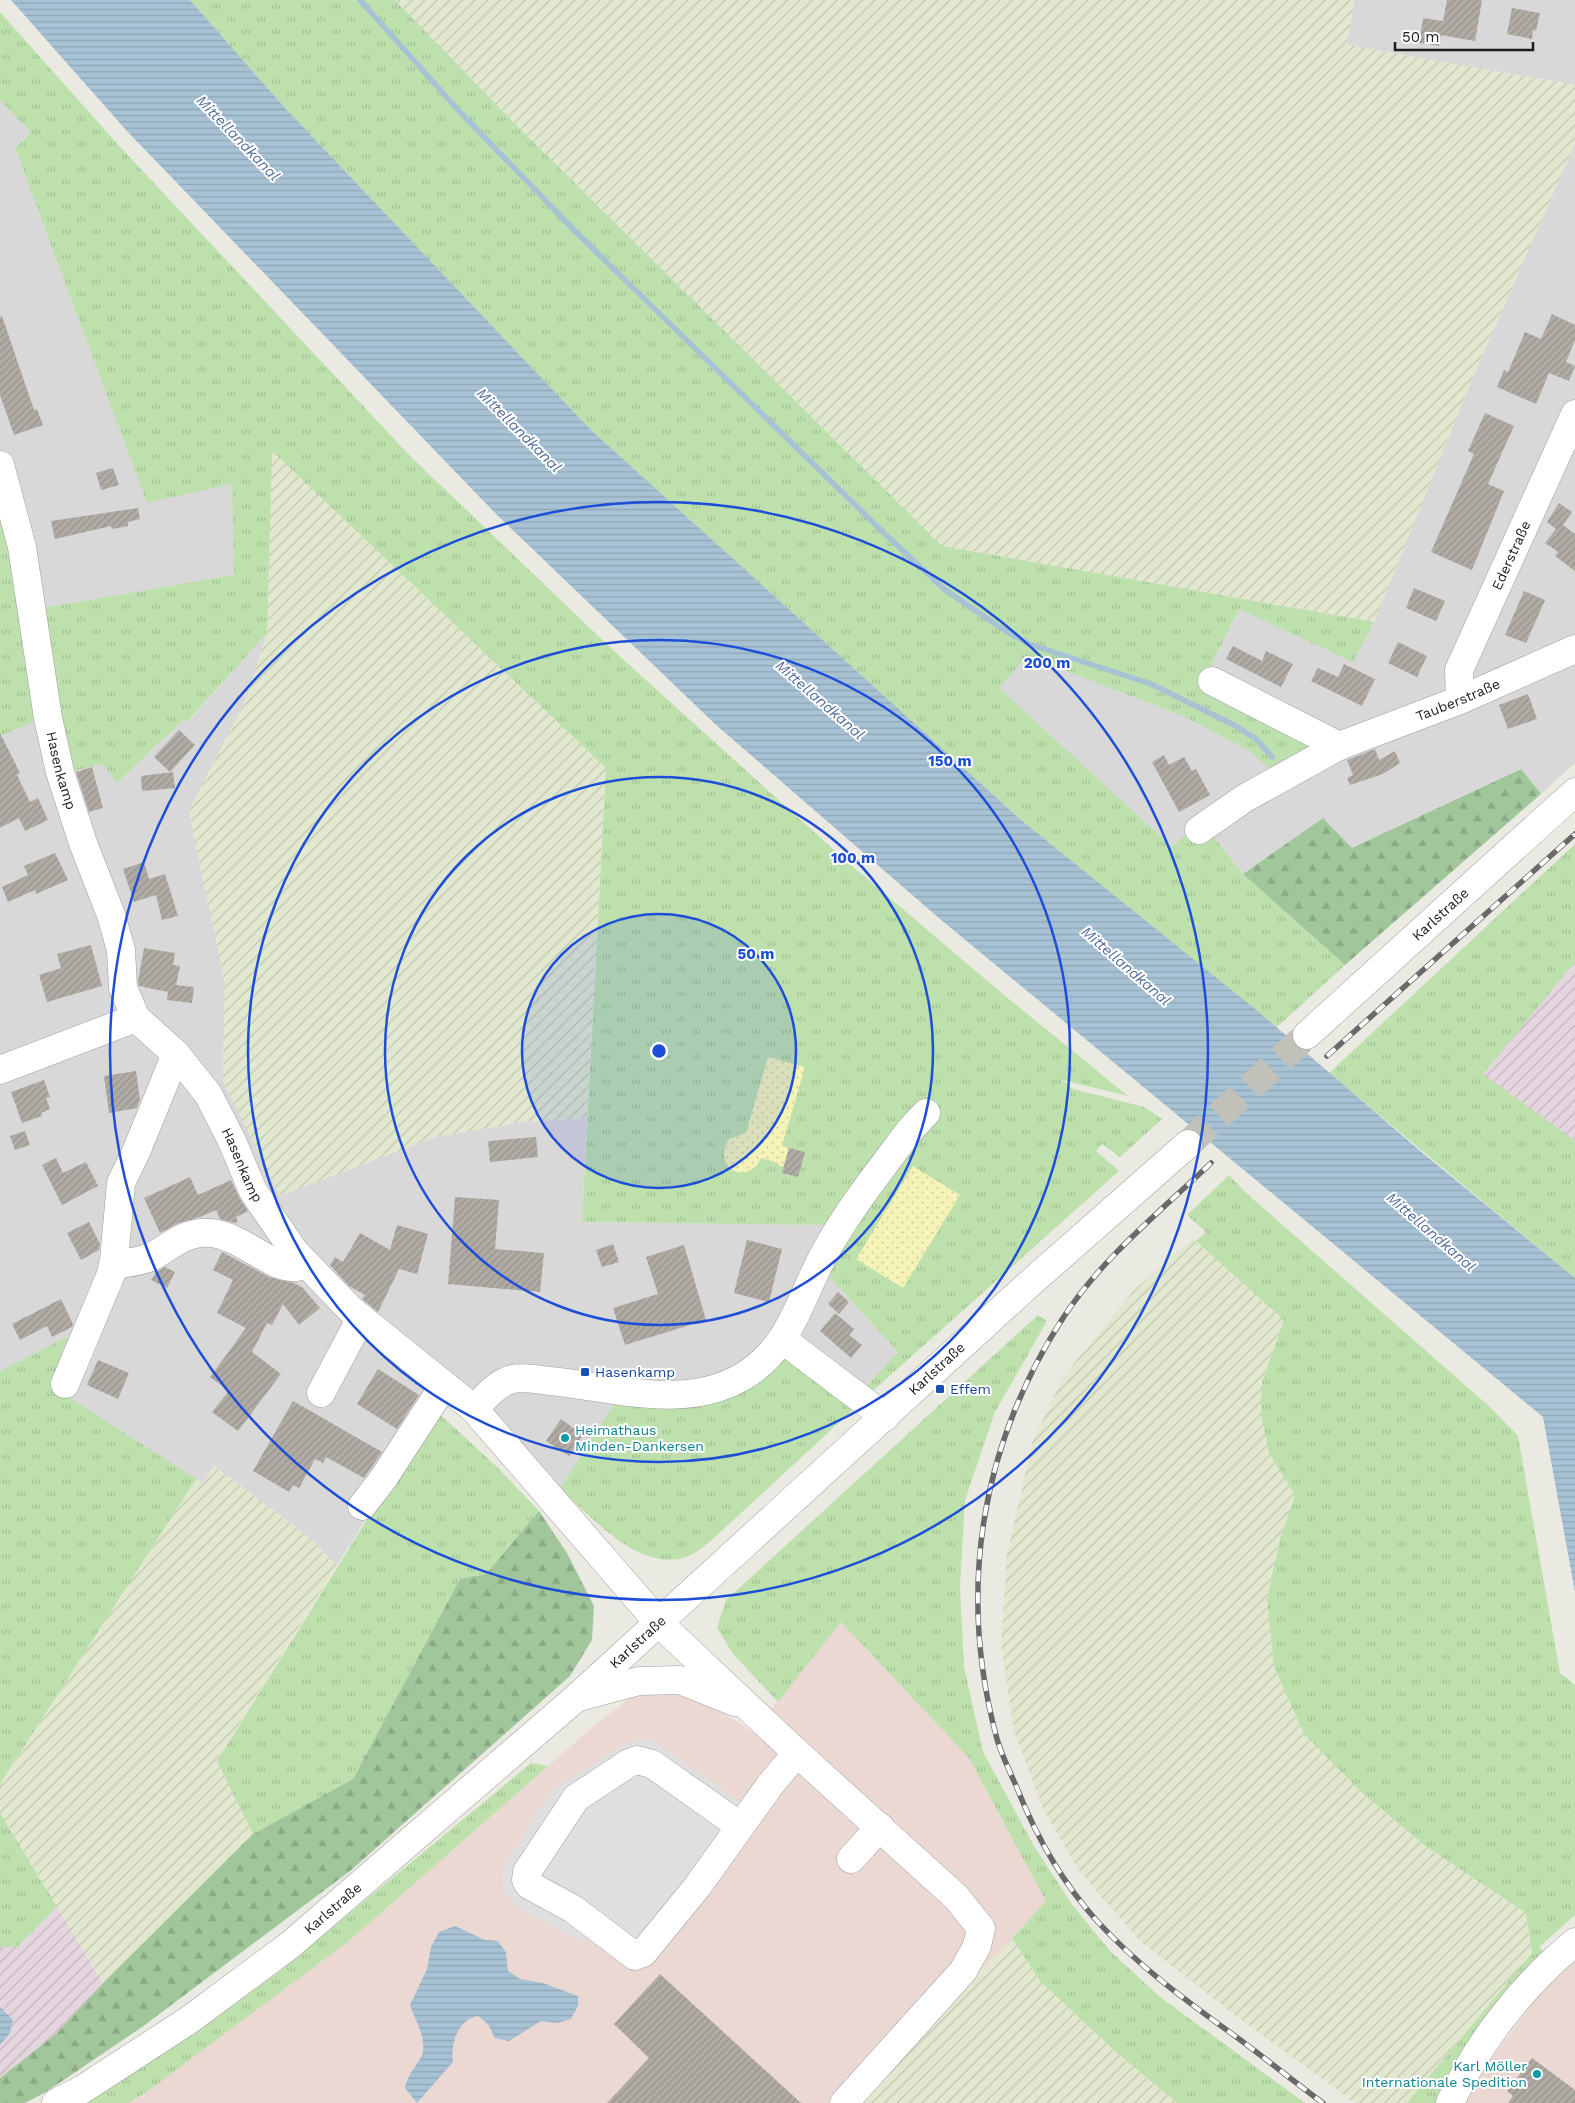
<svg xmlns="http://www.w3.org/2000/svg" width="1575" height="2103" font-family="'Work Sans',sans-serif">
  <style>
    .residential { fill: #d9d8d8 }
    .commercial { fill: #ebd8d3 }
    .industrial { fill: url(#industrial-furrows) }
    .farmland { fill: url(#farmland-furrows) }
    .grass { fill: url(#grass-tufts) }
    .forest { fill: url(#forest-firs) }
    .sand { fill: url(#sand-dots) }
    .parking { fill: #dfdfdf }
    .water { fill: url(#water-rules) }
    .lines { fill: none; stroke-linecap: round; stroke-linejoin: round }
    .stream { stroke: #a7c2d4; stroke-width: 5.5 }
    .building { fill: url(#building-hatch) }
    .minor-tunnel { stroke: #c1c1ba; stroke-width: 28; stroke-dasharray: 28 14; stroke-linecap: butt }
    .minor-casing { stroke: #9f9f9f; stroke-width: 29 }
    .minor { stroke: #fff; stroke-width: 28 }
    .rail-casing { stroke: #696969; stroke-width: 5.5 }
    .rail { stroke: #fff; stroke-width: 4; stroke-dasharray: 11; stroke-linecap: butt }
    .ring { fill: none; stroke: #1d4ed8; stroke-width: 2.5 }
    .transit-dot { fill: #1a4fb4; stroke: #fff; stroke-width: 2 }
    .culture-dot { fill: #0f9aa8; stroke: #fff; stroke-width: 2 }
    .labels { text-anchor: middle; stroke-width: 4; stroke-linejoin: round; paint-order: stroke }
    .street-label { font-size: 14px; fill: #1b1b1b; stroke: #fff }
    .transit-label { font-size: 14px; fill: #164399; stroke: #fff; text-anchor: start }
    .culture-label { font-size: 14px; fill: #0d838f; stroke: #fff; text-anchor: start }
    .water-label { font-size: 15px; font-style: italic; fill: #546c9e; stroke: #fff }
    .centre { fill: #1d4ed8; stroke: #fff; stroke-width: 2.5 }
    .ring-label { font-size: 15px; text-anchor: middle; font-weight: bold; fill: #1d4ed8; stroke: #fff; stroke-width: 4; stroke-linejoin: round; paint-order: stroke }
  </style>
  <defs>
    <pattern id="industrial-furrows" width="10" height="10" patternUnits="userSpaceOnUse" patternTransform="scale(1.25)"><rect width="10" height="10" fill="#e4d5de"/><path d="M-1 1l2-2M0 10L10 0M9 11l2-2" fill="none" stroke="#c3b6be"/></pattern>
    <pattern id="farmland-furrows" width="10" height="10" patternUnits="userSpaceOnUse" patternTransform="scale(1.25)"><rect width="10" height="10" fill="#e2e8cf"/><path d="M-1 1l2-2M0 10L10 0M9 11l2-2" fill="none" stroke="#c1c6b1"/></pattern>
    <pattern id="grass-tufts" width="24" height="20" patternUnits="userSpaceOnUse" patternTransform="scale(1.25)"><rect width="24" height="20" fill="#bde0ad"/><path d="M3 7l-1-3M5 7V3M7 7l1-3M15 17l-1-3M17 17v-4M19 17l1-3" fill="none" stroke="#a2c094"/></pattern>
    <pattern id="forest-firs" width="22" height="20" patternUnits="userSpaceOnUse" patternTransform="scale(1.25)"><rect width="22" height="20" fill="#a1c69c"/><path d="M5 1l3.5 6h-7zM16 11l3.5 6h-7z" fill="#8aaa86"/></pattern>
    <pattern id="sand-dots" width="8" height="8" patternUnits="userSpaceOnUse" patternTransform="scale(1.25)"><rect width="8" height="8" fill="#f5f3b7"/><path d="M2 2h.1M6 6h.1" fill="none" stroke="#d1d09d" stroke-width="1.8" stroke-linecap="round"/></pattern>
    <pattern id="water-rules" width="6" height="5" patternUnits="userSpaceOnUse" patternTransform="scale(1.25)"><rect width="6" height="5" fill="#a7c2d4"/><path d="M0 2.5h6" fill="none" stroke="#8fa6b5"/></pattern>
    <pattern id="building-hatch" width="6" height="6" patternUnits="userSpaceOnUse" patternTransform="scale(1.25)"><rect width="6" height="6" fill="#b0aca5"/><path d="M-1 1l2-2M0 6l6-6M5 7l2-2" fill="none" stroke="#97938d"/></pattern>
  </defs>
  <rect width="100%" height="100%" fill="#ebeae2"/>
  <path class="residential" d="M1354,0h221v85l-228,-40z
    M0,100l31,33 -16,15 132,354 85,-18 3,91 -192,33 -43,-146z
    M1575,143v620l-34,31 -21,-25 -168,79 -29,-30 -80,56 -42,-53 -29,27 -173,-160 28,-33 156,61 67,35 18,16 -64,-87 35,-71 114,52 21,-39 96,-238z
    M267,633l-20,64 -58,114 36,172 -2,98 57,114 156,-58 87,-15 64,-4 -5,104 252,3 -19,36 83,91 -38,41 -113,-21 -129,25 -58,92 -110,-95 -15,16 -98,155 -31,-30 -92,-69 -12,18 -138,-90 -1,-55 -63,32v-635l40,-17 30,53 33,-8 14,19 66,-63 5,2z"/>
  <path class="commercial" d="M841,1622l128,136 77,143 -187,202h-731l20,-12 202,-151 238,-209 45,-36 55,-4 65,41z
    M1575,1962v141h-111l29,-47 59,-78z"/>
  <path class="industrial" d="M1575,962v179l-93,-67z
    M57,1907l46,76 -46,50 -57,45v-131h17z"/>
  <path class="farmland" d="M395,0h959l-7,45 228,40v58l-105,241 -96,238 -432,-76 -425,-420z
    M271,450l335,318 -19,350 -64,4 -87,15 -156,59 -57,-115 2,-98 -36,-172 58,-114 20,-64z
    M1193,1238l91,82 -22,62 7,71 26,42 -15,44 -13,61 7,67 30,67 57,58 63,53 102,68 6,40 -125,150h-52l-120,-88 -94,-73 -61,-70 -37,-63 -29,-78 -13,-87 6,-90 26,-114 30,-63 70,-86z
    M214,1466l92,69 31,30 -120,195 36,74 -150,149 -103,-170v-29l196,-305 7,4z
    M1012,1938l28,43 76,71 61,51h-318z"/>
  <path class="grass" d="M190,0h205l122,126 425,420 432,76 -21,40 -114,-53 -35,71 118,61 -54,27 -18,-17 -67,-35 -156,-60 -28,32 173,159 29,-26 42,53 102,91 -68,62 -256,-207 -431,-391 -304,-320z
    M0,12l121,136 291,310 204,195 229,207 159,135 124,101 -66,-16 11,9 71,18 18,12 -42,38 -18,-13 -6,7 23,20 -253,226 -6,-4 38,-41 -83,-91 18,-36 -251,-3 24,-454 -334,-317 -5,182 -80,89 -4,-2 -66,63 -14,-19 -33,8 -27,-164 191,-33 -2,-91 -85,19 -132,-355 16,-15 -31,-33z
    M0,499l40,220 -40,17z
    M1575,844v118l-92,112 92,67v137l-246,-205z
    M1229,1175l17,18 244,214 28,29 42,237 15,12v230l-36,32 7,7 -107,149h-32l125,-150 -6,-40 -102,-68 -63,-53 -57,-58 -30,-67 -7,-68 13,-60 15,-44 -26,-42 -8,-39 1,-32 22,-62 -88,-79 10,-9 -19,-17z
    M1038,1315l9,6 -52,91 -30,88 -5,87 4,80 19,85 51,94 37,57 39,48 50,46 145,106h-128l-61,-51 -76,-71 -28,-43 34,-37 -77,-143 -128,-136 -63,80 -45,-48 -16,-26 9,-28z
    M89,1332l-25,62 132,85 -196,305v-413l63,-32z
    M781,1351l76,55 -142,131c-11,9 -22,20 -36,22 -46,7 -87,-42 -119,-70l58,-92 32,3z
    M435,1410l60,55 44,46 -53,63 -26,5 -107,200 -100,55 -36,-73z
    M531,1763l17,3 -198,174 -202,151 -20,12h-43l191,-129z
    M0,1813l57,94 -40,40h-17z"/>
  <path class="forest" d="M1521,769l20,25 -196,171 -102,-91 80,-56 29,30z
    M539,1511l28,42 27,53 -2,34 -22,36 -220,195 -208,156 -96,65 -21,11h-25v-25l57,-45 46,-50 150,-149 100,-55 107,-200 26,-5z"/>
  <path class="sand" d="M768,1057l37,10 -23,79 7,2 -6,19 -5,-2v-2l-17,-5c-13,29 -50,11 -32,-19l17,-6z
    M913,1166l47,29 -57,93 -47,-29z"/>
  <path class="parking" d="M633,1740l21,1 91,64 -118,154 -35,-28 -10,12 -57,-32 -19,-15 -5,-15 3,-16 46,-72 13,-11z"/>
  <path class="water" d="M11,0h179l96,109 304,320 431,391 239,193 159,137 156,128v314l-32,-175 -603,-498 -225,-195 -219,-210 -370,-384z
    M455,1926l30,14 13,1 8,11 2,19 12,8 23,4 35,13v10l-7,13 -13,4 -17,-2 -32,20 -14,-3 -7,-14 -10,-8c-20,3 -28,28 -25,46l-36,41 -12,-15c3,-14 8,-17 15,-29 10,-15 -5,-39 -10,-54l17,-36 4,-22 8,-15z
    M0,2007l13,13 -3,13 -10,12z"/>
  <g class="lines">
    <path class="stream" d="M360,0l100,112 117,121 309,302 58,54 60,41 25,14 122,40 85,42 20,13 16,18"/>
  </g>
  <path class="building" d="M1447,0h35l-7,41 -34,-6 -2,11 -20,-3 4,-25 20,3z
    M1512,8l28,5 -4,18 -3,-1 -1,9 -25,-5z
    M1552,314l23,11v15l-9,22 9,4 -6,15 -20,-8 -13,31 -39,-17 7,-17 4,2 17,-40 16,7z
    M2,316l32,94 3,-1 6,16 -29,10 -14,-40v-78z
    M1485,413l29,13 -26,58 16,7 -32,79 -41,-18 43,-98 -6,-3z
    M113,468l6,17 -18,5 -5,-17z
    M1559,503l13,9 -9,13 12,9v37l-20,-15 3,-4 -13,-9 11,-14 -9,-7z
    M138,508l2,11 -12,3v4l-16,3 -1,-3 -56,13 -4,-18z
    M1414,588l31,13 -9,20 -30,-13z
    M1524,591l21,9 -19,43 -21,-8z
    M1398,642l29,14 -10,21 -29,-14z
    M1233,646l29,15 4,-10 27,13 -12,23 -55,-28z
    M1344,664l31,15 -13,27 -51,-25 7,-13 20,9z
    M1528,694l9,25 -29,10 -9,-24z
    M179,730l16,15 -25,27 -16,-15z
    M0,733l20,40 -3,2 13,27 8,-4 10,22 -23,11 -6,-13 -19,10z
    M1375,749l4,11 16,-9 5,12 -17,11 -33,11 -3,-7 6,-3 -6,-15z
    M1164,755l5,10 15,-8 8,14 4,-2 14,26 -31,17 -27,-50z
    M92,767l11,41 -14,4 -13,-40z
    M173,772l2,16 -33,3 -1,-15z
    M55,853l13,27 -32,14 -1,-4 -27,12 -6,-15 26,-12 -4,-9z
    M144,862l5,17 16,-5 13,42 -16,4 -6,-25 -22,7 -11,-33z
    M91,945l11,41 -55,16 -8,-27 22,-7 -4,-14z
    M144,948l31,5 -2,12 7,1 -4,19 18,2 -2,16 -25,-3 1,-8 -29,-6 -1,-5z
    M136,1071l4,29 -3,8 -28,5 -5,-37z
    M44,1080l6,17 -4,1 4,11 -9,4 1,3 -20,7 -11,-31z
    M25,1131l5,14 -15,5 -5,-14z
    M536,1137l2,20 -48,5 -2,-21z
    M789,1148l16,4 -7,25 -16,-4z
    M56,1158l7,15 23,-11 12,24 -36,19 -20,-40z
    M190,1177l8,18 33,-15 8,17 9,14 -12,6 2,5 -3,1 -15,-4 -4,-9 -16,7 -21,6 -19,10 -16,-35z
    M455,1197l44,3 -4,49 49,4 -4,39 -92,-8z
    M89,1222l11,22 -1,6 -18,10 -14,-27z
    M397,1225l31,9 -11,40 -18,-5 -21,43 -16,-13 3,-4 -16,-9 -19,-21 5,-8 8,5 17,-29 30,17z
    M747,1240l35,9 -13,53 -35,-9z
    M613,1244l6,18 -17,5 -6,-17z
    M684,1245l22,75 -81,25 -12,-37 45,-14 -12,-37z
    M222,1252l47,25 25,6 8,4 18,21 -21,17 -16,-21 -11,21 -5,-2 -15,29 29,22 -43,57 -26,-19 17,-21 -19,-14 36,-49 -29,-15 16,-33 -20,-10z
    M165,1267l10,5 -8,16 -16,-8 5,-8z
    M838,1292l11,10 -10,12 -11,-10z
    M61,1299l12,25 -1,3 -20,10 -5,-11 -27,14 -8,-16z
    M835,1313l19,16 -5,6 13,10 -11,13 -31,-27z
    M98,1360l31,13 -11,26 -31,-14z
    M378,1369l41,26 -22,34 -40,-25z
    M293,1401l89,51 -18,26 -38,-21 -3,6 -8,-4 -16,29 -6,-3 -4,7 -36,-21z
    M561,1419l22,16 -14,21 -23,-15z
    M660,1974l141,129h-194l42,-45 -35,-34z
    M1532,2058l43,32v13h-67l5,-7 -6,-5z"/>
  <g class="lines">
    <path class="minor-tunnel" d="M1188,1144l119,-109"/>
    <g class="minor-casing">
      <g id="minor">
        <path id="s1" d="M0,465l22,82 26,171 12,54 23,71 28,72 10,35 2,38 13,30 40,36 32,40 24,47 21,50 41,60 57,59 123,99 185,214 138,130 159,144 25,31 -4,18 -14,25 -119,132"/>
        <path d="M1212,681l127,65"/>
        <path id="s2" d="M1460,700l-1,-30 116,-256"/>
        <path id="s3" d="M1199,830l46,-32 94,-52 121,-46 115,-51"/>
        <path id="s4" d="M1307,1035l268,-243"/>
        <path d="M0,1070l136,-52"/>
        <path d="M113,1265c13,-2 26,-3 38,-8 21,-11 34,-26 59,-24 31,2 61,36 85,34 4,0 8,-2 11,-3"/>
        <path d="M783,1340l102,77"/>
        <path d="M65,1384l46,-110 3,-14 7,-77 15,-31 40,-98"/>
        <path d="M321,1393l40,-75"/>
        <path d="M474,1409c11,-11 20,-23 35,-29 11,-4 29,0 41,1 62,6 134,30 192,-4 51,-30 58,-82 86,-130 23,-41 54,-79 82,-117l16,-17"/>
        <path d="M362,1506l21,-27 61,-94"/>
        <path d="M579,1697l60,-16 41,-1 55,22"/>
        <path d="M740,1826l-88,-62 -15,-4 -8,3 -53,35 -49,74 -1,8 3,5 44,24 62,47 8,-3 54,-66 73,-102 27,-32"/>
        <path d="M851,1859l29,-32"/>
        <path id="s5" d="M56,2103l27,-14 106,-69 101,-75 286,-247 452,-413 160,-141"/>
        <path d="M1450,2103c28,-61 73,-118 125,-161"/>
      </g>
    </g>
    <use href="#minor" class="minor"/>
    <g class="rail-casing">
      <path id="rail" d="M1327,1056l248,-222
        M1211,1163c-50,48 -110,96 -148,155 -83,128 -106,274 -66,421 5,17 13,33 20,49 19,48 45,94 80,133 41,45 90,80 138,115 30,22 58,45 88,67"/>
    </g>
    <use href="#rail" class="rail"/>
  </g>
  <circle cx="659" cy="1051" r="137" fill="#1d4ed8" fill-opacity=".12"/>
  <g class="ring">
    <circle cx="659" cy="1051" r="137"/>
    <circle cx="659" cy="1051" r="274"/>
    <circle cx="659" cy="1051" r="411"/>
    <circle cx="659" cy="1051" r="549"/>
  </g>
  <g class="transit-dot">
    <rect x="580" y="1367" width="10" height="10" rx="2.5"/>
    <rect x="935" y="1384" width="10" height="10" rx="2.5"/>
  </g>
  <g class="culture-dot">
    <circle cx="565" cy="1438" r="5"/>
    <circle cx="1537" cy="2074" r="5"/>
  </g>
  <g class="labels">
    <g class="street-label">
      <text dy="5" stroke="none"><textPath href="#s2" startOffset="156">Ederstraße</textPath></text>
      <text dy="5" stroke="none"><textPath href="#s3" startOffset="291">Tauberstraße</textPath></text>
      <text dy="5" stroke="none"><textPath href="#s1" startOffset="312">Hasenkamp</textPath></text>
      <text dy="5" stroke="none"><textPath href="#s4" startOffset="180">Karlstraße</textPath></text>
      <text dy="5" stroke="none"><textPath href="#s1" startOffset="756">Hasenkamp</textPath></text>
      <text dy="5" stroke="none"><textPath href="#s5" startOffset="1149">Karlstraße</textPath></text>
      <text dy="5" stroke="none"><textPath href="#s5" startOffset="744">Karlstraße</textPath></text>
      <text dy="5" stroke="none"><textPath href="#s5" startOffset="339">Karlstraße</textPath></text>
    </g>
    <g class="transit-label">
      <text x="595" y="1377">Hasenkamp</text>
      <text x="950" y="1394">Effem</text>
    </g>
    <g class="culture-label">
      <text x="575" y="1435">Heimathaus<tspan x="575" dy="16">Minden-Dankersen</tspan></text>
      <text x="1527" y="2071" text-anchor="end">Karl Möller<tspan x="1527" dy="16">Internationale Spedition</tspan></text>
    </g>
    <g class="water-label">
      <text transform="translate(238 138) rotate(46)" y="5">Mittellandkanal</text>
      <text transform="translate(519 430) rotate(45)" y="5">Mittellandkanal</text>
      <text transform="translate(820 700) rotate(41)" y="5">Mittellandkanal</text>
      <text transform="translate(1126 966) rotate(41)" y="5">Mittellandkanal</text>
      <text transform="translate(1431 1232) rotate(41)" y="5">Mittellandkanal</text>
    </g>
  </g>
  <circle cx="659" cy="1051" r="8" class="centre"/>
  <g class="ring-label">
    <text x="1047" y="668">200 m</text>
    <text x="950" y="766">150 m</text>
    <text x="853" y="863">100 m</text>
    <text x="756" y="959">50 m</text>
  </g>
  <path d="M1395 42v8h138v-8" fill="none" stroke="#1b1b1b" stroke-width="2.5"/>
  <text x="1402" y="42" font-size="15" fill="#1b1b1b" stroke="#ffffff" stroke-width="4" paint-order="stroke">50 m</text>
</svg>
